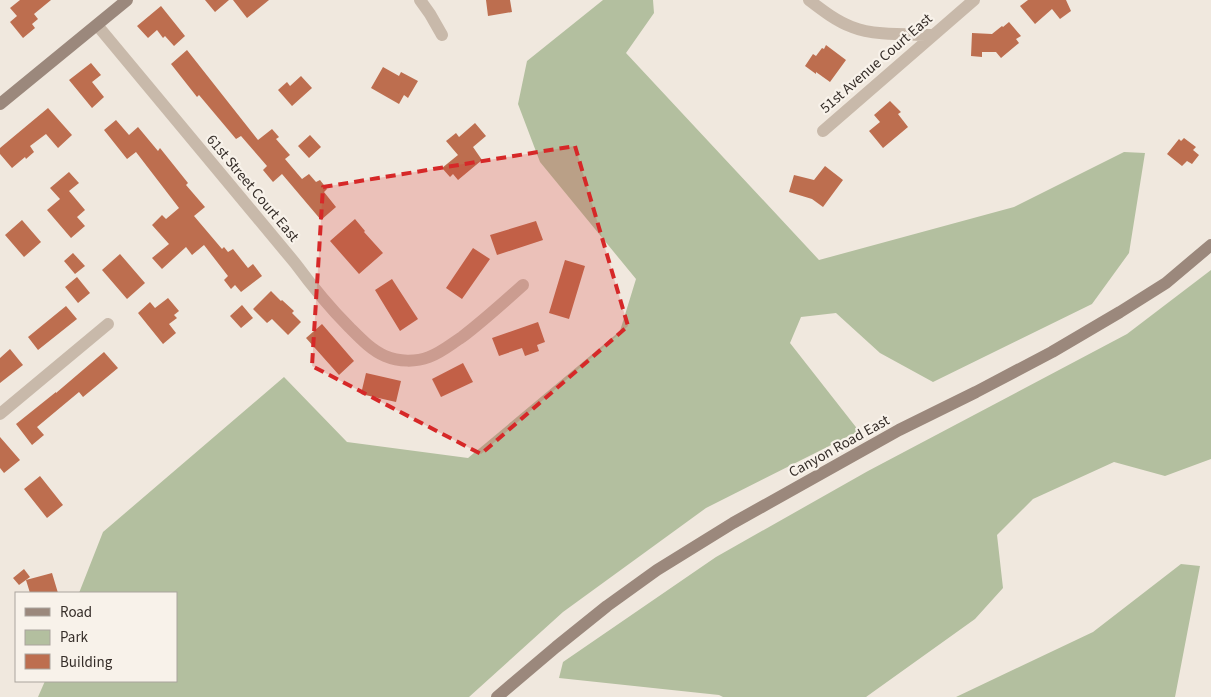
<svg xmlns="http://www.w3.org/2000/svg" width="1211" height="697" font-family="'Source Sans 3',sans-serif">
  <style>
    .green { fill: #b3bf9f }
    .building { fill: #bd6e4f }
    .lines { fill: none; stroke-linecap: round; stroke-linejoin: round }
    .street { stroke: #c8b9aa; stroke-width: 12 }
    .secondary { stroke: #9b887c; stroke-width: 12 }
    .marked { fill: #d62828; fill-opacity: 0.2; stroke: #d62828; stroke-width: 4; stroke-dasharray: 10 6; stroke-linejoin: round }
    .labels { text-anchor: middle; stroke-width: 4.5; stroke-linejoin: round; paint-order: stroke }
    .street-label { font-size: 15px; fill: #362e29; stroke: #f8f2ea }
  </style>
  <rect width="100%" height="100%" fill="#f0e8de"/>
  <path class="green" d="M603,0h50l1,13 -28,40 193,207 195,-53 110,-55 21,1 -16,100 -37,51 -159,78 -53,-29 -44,-40 -35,4 -11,26 69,88 -153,77 -143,104 -94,85h-431l7,-16h131v-88h-97l24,-61 181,-155 63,65 121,16 152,-127 16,-52 -96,-117 -22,-58 9,-43z
    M1211,270v189l-46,17 -51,-14 -81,37 -36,36 6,53 -28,31 -109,78h-143l-4,-2 -160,-17 4,-16 153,-105 152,-86 259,-137z
    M1181,564l19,2 -25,131h-219l137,-65z"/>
  <path class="building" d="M20,0h31l-17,14 4,5 -6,5 3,4 -12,10 -13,-16 7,-6 -7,-8z
    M205,0h24l-14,12z
    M233,0h36l-22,18z
    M486,0h24l2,12 -24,4z
    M1028,0h38l5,11 -11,8 -8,-10 -17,15 -15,-18z
    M161,6l24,30 -11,10 -9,-10 -2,2 -6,-8 -9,8 -11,-12z
    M1009,22l12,14 -5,3 3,4 -18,15 -5,-6h-14v5l-11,-1 1,-23 20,1 10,-8 1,1z
    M826,45l20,15 -16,22 -14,-10v2l-11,-8 8,-12 3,2 6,-8 2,1z
    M187,50l71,90 14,-11 7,8 -3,2 14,16 -5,4 17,20 7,-5 7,8 4,-2 7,9 -3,3 12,15 -15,13 -39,-46 -9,8 -10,-12 4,-4 -26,-30 -5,3 -37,-44 -2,2 -26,-33z
    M91,63l10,12 -9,7 12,15 -12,11 -23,-28z
    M383,67l16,9 2,-4 17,9 -10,17 -4,-3 -5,9 -28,-16z
    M301,76l11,12 -20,18 -14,-16 9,-8 3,4z
    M890,101l11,11 -3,2 10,13 -25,21 -14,-17 11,-9 -6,-7z
    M48,108l24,27 -14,13 -12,-14 -16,12 4,6 -8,7 -1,-2 -13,11 -12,-14v-6z
    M116,120l13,15 9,-8 20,24 2,-3 28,35 -2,2 19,22 -11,9 28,33 2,-2 4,5 5,-3 15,19 5,-4 9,12 -21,16 -6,-7 -4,4 -7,-9 4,-4 -24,-31 -12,10 -6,-8 -24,22 -10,-11 17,-14 -17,-19 10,-10 4,4 13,-11 -43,-56 -9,7 -23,-29z
    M475,123l11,13 -13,11 9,13 -24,20 -5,-6 -3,3 -8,-9 16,-13 -12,-14 10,-8 3,4z
    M310,135l11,12 -12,11 -11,-12z
    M1184,138l12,9 -3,3 6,5 -7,9 -5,-3 -5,5 -15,-12 12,-15 2,2z
    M825,166l18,14 -20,27 -11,-8 -23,-7 5,-17 20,5z
    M69,172l10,11 -10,8 16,19 -8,7 8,9 -14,12 -24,-28 13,-11 -10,-11z
    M355,219l10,12 -1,1 19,21 -24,21 -29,-33z
    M22,220l19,22 -17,15 -19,-22z
    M536,221l7,19 -46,15 -7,-20z
    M473,248l17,11 -28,40 -16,-11z
    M73,253l12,13 -10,8 -11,-13z
    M120,254l25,29 -18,16 -25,-29z
    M565,260l20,6 -16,53 -20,-6z
    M77,277l13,16 -12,10 -13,-16z
    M392,279l26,40 -18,12 -25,-41z
    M271,291l10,10 1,-1 12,11 -2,2 9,9 -13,13 -16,-16 -5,4 -14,-14z
    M168,298l11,13 -5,4 3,3 -8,6 7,9 -13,11 -25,-31 12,-11 5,6z
    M242,305l11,13 -12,10 -11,-12z
    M66,306l11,13 -39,31 -10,-13z
    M538,322l7,20 -8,3 2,6 -14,5 -3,-8 -23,8 -7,-18z
    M322,324l32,37 -15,14 -33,-37z
    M10,349l13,16 -23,18v-25z
    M104,352l14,16 -35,29 -4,-5 -42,35 7,8 -12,10 -16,-21 40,-32v1z
    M463,363l10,19 -32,15 -9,-18z
    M366,373l35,8 -5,21 -35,-8z
    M0,437l20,23 -16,13 -4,-5z
    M40,476l23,29 -16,13 -23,-29z
    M24,569l6,8 -11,8 -6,-7z
    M52,573l6,20h-28l-4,-13z"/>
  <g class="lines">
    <path class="street" d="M420,0l10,14 12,21
      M809,0c13,10 27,21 43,27 22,9 57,7 81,8
      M97,25l198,238c17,23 34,44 54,64 11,11 22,23 36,29 14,6 31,6 44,1 13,-5 22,-13 33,-20 21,-16 41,-34 61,-52
      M823,131l151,-131
      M0,414l108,-90"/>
    <path class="secondary" d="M0,104l127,-104
      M497,697l59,-50 51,-41 50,-36 76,-47 166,-93 77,-38 76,-40 68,-40 46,-29 45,-38"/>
  </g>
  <path class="marked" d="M575,146l53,180 -147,128 -169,-88 11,-179z"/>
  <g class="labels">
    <g class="street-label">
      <text transform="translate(876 63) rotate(-41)" y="5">51st Avenue Court East</text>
      <text transform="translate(253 188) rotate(50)" y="5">61st Street Court East</text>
      <text transform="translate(839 446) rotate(-29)" y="5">Canyon Road East</text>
    </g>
  </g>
  <rect x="15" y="592" width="162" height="90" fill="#f8f2ea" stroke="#aaa49d"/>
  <rect x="25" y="608" width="25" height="8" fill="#9b887c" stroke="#aaa49d"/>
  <text x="60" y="617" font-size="15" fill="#362e29">Road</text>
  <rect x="25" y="630" width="25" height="15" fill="#b3bf9f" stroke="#aaa49d"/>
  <text x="60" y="642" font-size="15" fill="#362e29">Park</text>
  <rect x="25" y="654" width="25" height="15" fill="#bd6e4f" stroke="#aaa49d"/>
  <text x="60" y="667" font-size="15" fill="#362e29">Building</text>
</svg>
